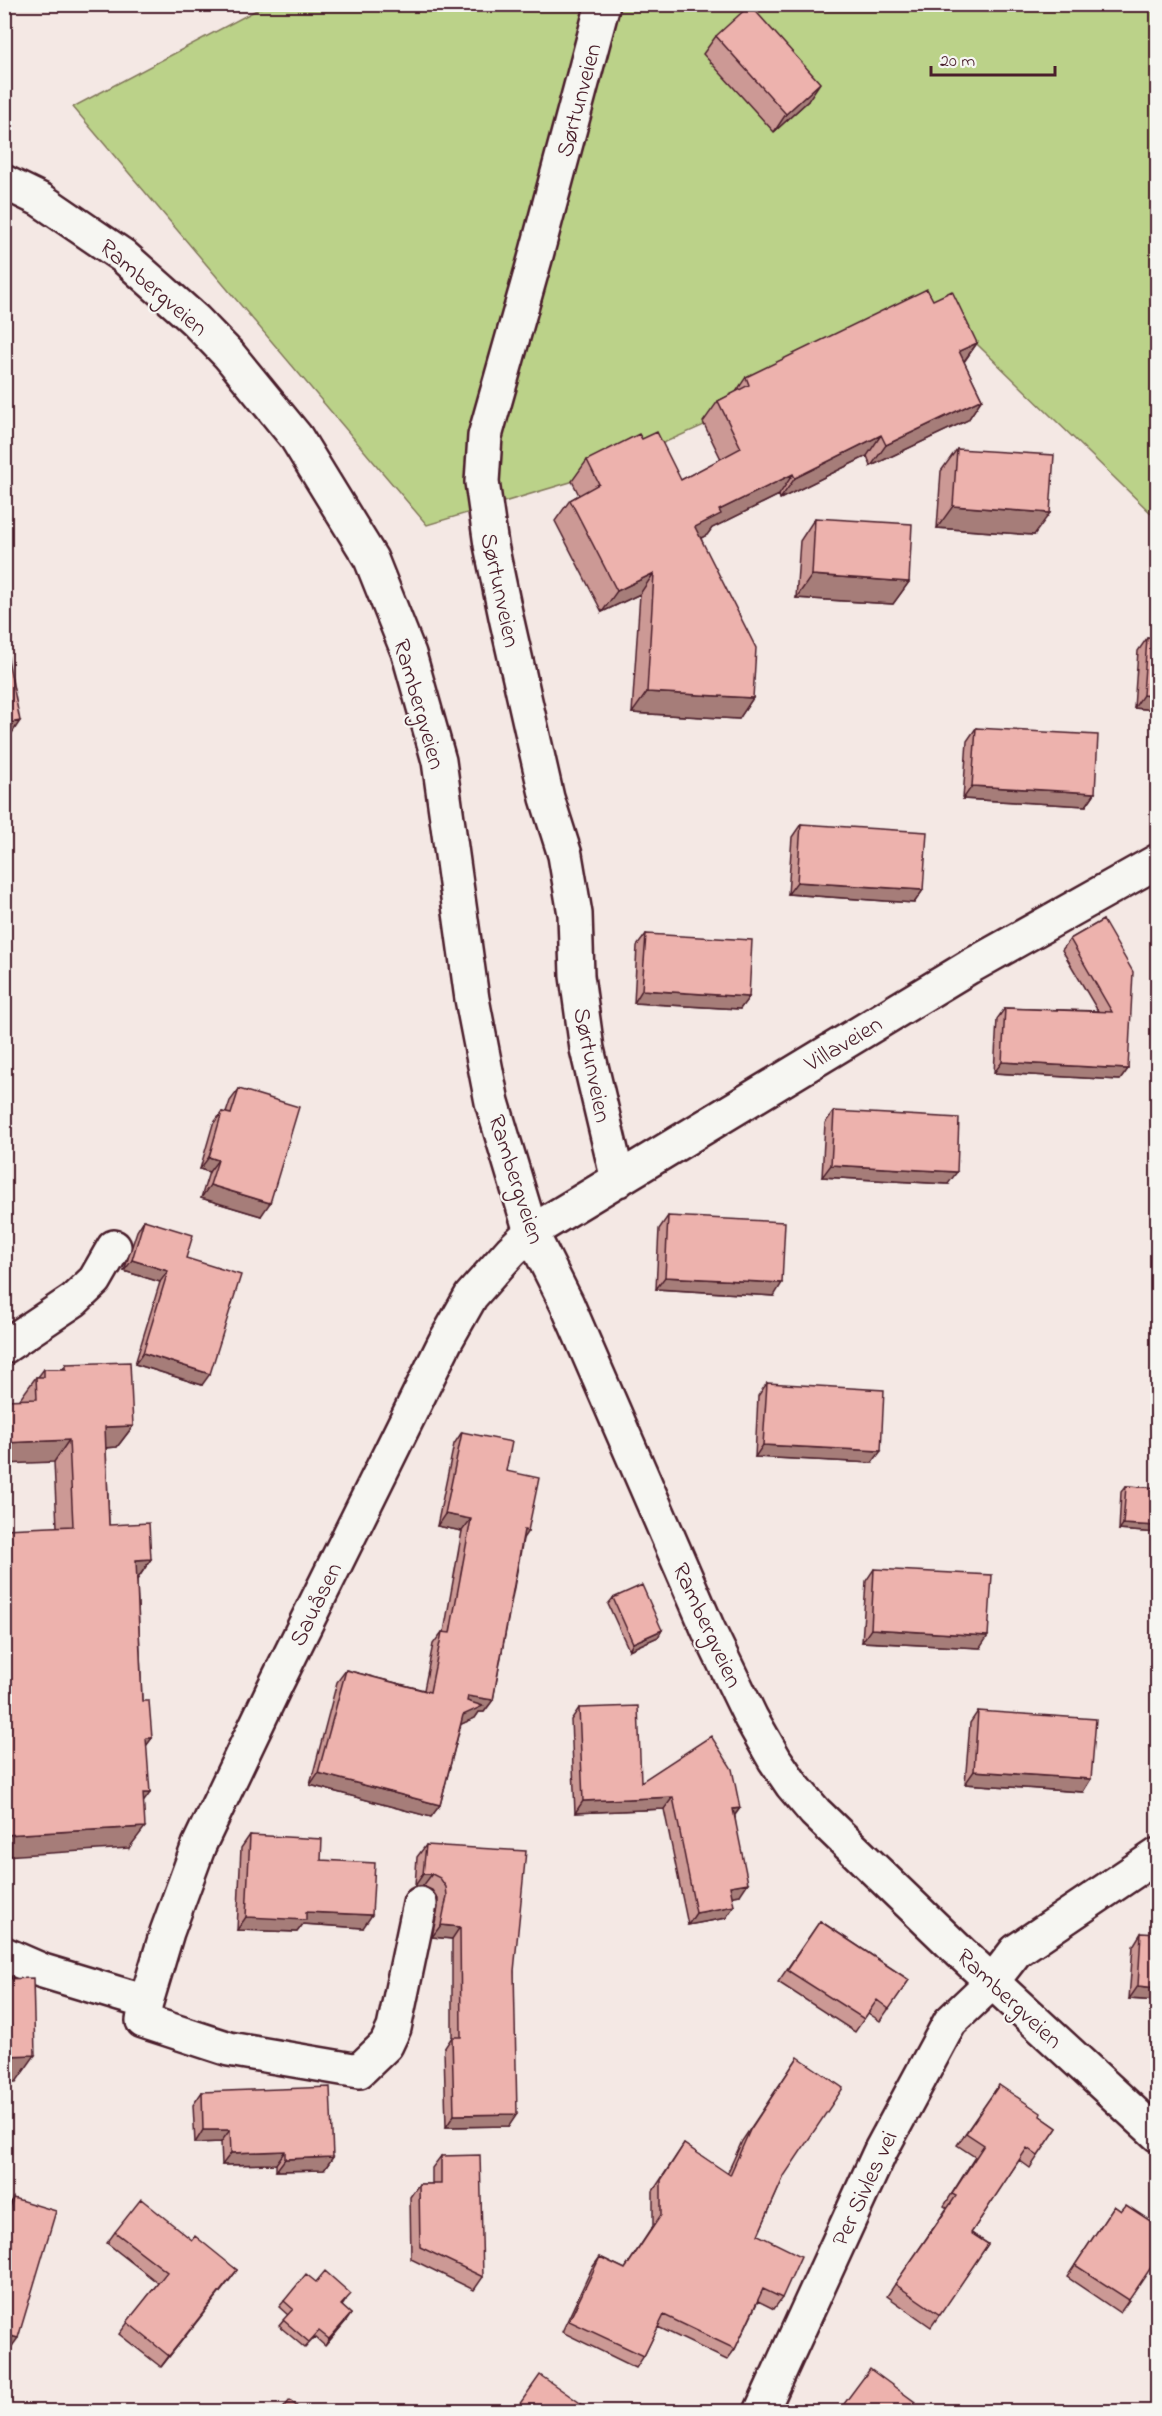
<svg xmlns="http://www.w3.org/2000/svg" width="1162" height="2416" font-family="'Indie Flower',sans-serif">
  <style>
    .park { fill: #bbd289; stroke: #82785a; stroke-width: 1.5 }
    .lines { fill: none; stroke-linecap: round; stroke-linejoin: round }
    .minor-casing { stroke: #4a1f2b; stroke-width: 38 }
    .minor { stroke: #f6f6f2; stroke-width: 33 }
    .wall { fill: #cc9995; stroke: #4a1f2b; stroke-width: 1.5 }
    .shaded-wall { fill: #a67d79; stroke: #4a1f2b; stroke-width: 1.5 }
    .building { fill: #edb2ad; stroke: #4a1f2b; stroke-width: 1.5 }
    .labels { text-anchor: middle; stroke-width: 4.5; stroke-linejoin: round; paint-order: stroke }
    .street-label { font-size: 24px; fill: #4a1f2b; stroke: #f6f6f2 }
  </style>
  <rect width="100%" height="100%" fill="#f4e8e4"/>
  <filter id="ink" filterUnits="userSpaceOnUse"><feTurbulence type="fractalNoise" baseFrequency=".0167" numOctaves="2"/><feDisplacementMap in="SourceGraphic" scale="12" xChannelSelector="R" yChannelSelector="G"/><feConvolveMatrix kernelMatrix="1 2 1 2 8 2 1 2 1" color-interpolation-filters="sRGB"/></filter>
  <g filter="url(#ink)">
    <path class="park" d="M266,5h884l8,5 -1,509 -208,-202 -365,161 -157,47 -354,-418z"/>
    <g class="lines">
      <g class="minor-casing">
        <path id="minor" d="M603,4l-68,255 -50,177 -3,46 9,63 15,72 41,181 18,57 10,59 2,62 10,73 31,131
          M4,182l37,18 82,56 72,64 34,35 67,82 75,122 38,95 30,107 33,238 20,103 39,130 36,72 141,325 43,89 24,42 17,25 23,27 146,141 197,182
          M4,1347l70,-47 21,-20 19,-33
          M4,1954l39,17 103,31 -3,19 86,28 130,22 27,-26 8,-17 26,-124
          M146,2002l21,-70 32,-87 74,-155 172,-348 26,-46 40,-45 20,-19 438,-265 189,-106
          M761,2412l120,-262 69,-128 42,-40 24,-31 142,-96"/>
      </g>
      <use href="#minor" class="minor"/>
    </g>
    <path class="wall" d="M716,36l92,65 -34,31 -71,-78z
      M933,300l44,43 -13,19 18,37 -14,21 -97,46 -4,-10 -87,43 -1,-4 -67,33 -5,7 -6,3 52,160 -14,21 -107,-6 8,-119 -38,18 -47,-91 15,-21 9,-5 -7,-14 15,-21 55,-21 39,41 40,-21 -18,-37 15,-21 18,-9 10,-15z
      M957,449l77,86 -97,-7 4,-57z
      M815,518l94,64 -16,22 -97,-6 4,-57z
      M1147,638l11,1v71l-24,-2 4,-57z
      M976,728l119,65 -9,13 -123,-7 4,-58z
      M801,824l122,66 -9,13 -126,-9 4,-57z
      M1103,920l25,149 -8,11 -126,-7 3,-54 8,-11 93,3 -36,-61 8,-11z
      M646,934l103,63 -9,12 -106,-6 3,-57z
      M239,1089l22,127 -60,-18 8,-26 -9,-3 13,-45 9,-12 4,1 4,-12z
      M834,1111l114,73 -126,-7 3,-54z
      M668,1216l106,80 -118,-7 3,-60z
      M144,1220l42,38 16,127 -67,-21 25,-82 -36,-11 13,-40z
      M66,1364l67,62 -16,21 -11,1 3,77 42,34 -14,21 5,121 10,37 -6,7 -3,57 -14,46 -72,-321 -3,-65 -34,-63 16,-22h2l6,-8h19z
      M767,1383l105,80 -117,-6 3,-61z
      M462,1432l44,39 17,68 -30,161 -9,12h-5l-4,6 -14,6 -21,81 -9,12 -121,-32 27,-103 9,-12 78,20 9,-46 9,-12h2l18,-101 -25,-5 17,-82z
      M1126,1486l32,2v45l-39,-3 2,-38z
      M874,1569l106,79 -118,-6 4,-61z
      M613,1598l49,32 -4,7 -29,13 -21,-46z
      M1158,1622v62l-5,-1z
      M579,1708l62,74 99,26 -5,7 5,80 -8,1 -6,22 -38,7 -24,-116 -89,4 -4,-93z
      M978,1711l105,81 -118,-8 5,-61z
      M250,1835l71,25 42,68 -60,-4 -6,8 -60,-2 4,-82z
      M426,1845l88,126 -5,155 -63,1 -2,-78 8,-12v-98l-20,-2 6,-29v-9l-6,-9 -9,-4h-8l2,-29z
      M820,1921l89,59 -29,41 -12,-8 -13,19 -77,-50z
      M1141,1933l17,68 -29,-2 4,-53z
      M798,2057l-14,119 -26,59 24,63 -8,11 -16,-8 -23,48 -8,11 -69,-33 -14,29 -8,12 -74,-36 30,-64 8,-11 25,12 28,-43v-35l31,-47 43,30 15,-33z
      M999,2085l41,31 17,12 -27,40 -11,-8 -48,73 17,11 -57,83 -44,-31 60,-88 -3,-2 31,-49 -18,-12z
      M202,2092l131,65 -9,13 -48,1v-7l-54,1 -1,-23 -26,1 -2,-38z
      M441,2156l42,121 -9,13 -63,-31 -1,-62 9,-13h13v-16z
      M13,2198l-3,151 -6,-2v-134l1,-3z
      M1114,2206l7,5 8,89 -9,13 -53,-36z
      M115,2232l77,8 45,30 -76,97 -42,-33 39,-51 -51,-40z
      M316,2282l30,18 -4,6 9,8 -26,32 -10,-9 -10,11 -26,-22 9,-11 -9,-8 5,-6z"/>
    <path class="shaded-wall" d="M820,83l-12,18 -34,31 12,-18z
      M977,343l-15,21 -3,-13z
      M982,399l-14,21 -97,46 15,-21z
      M881,435l-14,21 -87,43 15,-21z
      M793,474l-14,21 -67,33 -5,7 -26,13 14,-21 24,-17z
      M953,506l97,7 -16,22 -97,-7z
      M654,573l-14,21 -38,18 15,-21z
      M812,575l97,7 -16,22 -97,-6z
      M647,692l106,6 -14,21 -107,-6z
      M1143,695l15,2v13l-24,-2z
      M20,721l-10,15 -6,1v-13z
      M972,786l123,7 -9,13 -123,-7z
      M797,882l126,8 -9,13 -126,-9z
      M642,990l107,7 -9,12 -106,-6z
      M1002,1062l126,7 -8,11 -126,-7z
      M209,1157l9,3 -9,12 -9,-3z
      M831,1165l126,7 -9,12 -126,-7z
      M210,1185l60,18 -9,13 -60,-18z
      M132,1260l36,11 -8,11 -36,-11z
      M665,1277l117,6 -8,13 -118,-7z
      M143,1353l67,21 -8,11 -67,-21z
      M133,1426l-16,21 -28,2 16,-22z
      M69,1440l-15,22 -50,2v-21z
      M763,1445l118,6 -9,12 -117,-6z
      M445,1514l26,5 -9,12 -25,-5z
      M1123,1524l35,2v7l-39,-3z
      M524,1530l4,1 -8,12z
      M151,1559l-15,22v-21z
      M871,1629l117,7 -8,12 -118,-6z
      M662,1630l-4,7 -29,13 4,-7z
      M1158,1677v7l-5,-1z
      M468,1696l25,4 -9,12h-5l-4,6 -20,9 5,-19z
      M146,1738h6l-16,22z
      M974,1771l117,8 -8,13 -118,-8z
      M318,1773l122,32 -9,12 -121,-32z
      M143,1793h7l-16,22z
      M673,1797l-9,12 -89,4 8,-12z
      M740,1808l-9,12 2,-11z
      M145,1827l-16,21 -125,8v-21z
      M423,1874h9l-9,12h-8z
      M748,1883l-8,12 -18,3 8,-12z
      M734,1906l-8,12 -38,7 8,-12z
      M306,1912l66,3 -9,13 -60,-4 -6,8 -60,-2 9,-13z
      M441,1925l19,2 -8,12 -20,-2z
      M1138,1986l20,2v13l-29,-2z
      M35,2055l-19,27h-12v-26z
      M517,2114l-8,12 -63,1 8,-12z
      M203,2130h27l-9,12 -26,1z
      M285,2151l-9,13 -54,1 9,-12z
      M333,2157l-9,13 -48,1 9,-12z
      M237,2270l-8,11 -68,86 8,-11z
      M351,2314l-4,6 -22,26 4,-7z
      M4,2334l14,4 -8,11 -6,-2z"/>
    <path class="building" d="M750,5l70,78 -34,31 -70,-78z
      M927,289l6,11 19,-9 25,52 -18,8 23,48 -96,46 -5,-10 -86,43 -2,-4 -74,36 2,4 -26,13 61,121 -3,50 -106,-6 7,-119 -37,18 -47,-91 29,-16 -12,-24 52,-26 3,5 15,-7 24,48 60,-32 -23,-47 31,-16 -3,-8z
      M957,449l97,6 -4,58 -97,-7z
      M815,518l97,6 -3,58 -97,-7z
      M4,638l16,83 -16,3z
      M1147,638l11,1v58l-15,-2z
      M976,728l122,7 -3,58 -123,-7z
      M801,824l126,8 -4,58 -126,-8z
      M1103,920l30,52 -5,97 -126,-7 3,-54 107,4 -42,-73z
      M646,934l106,6 -3,57 -107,-7z
      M239,1089l60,18 -29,96 -60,-18 8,-25 -9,-3 13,-45 9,2z
      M834,1111l125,7 -2,54 -126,-7z
      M668,1216l117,6 -3,61 -117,-6z
      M144,1220l49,15 -7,23 55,17 -31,99 -67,-21 25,-82 -36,-11z
      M130,1362l3,64 -28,1 4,98 40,-2 2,36 -15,1 6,141h7l3,37h-6l4,55h-7l2,34 -141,8v-306l69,-3 -4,-86 -65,3v-43l33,-1 -1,-22h8v-8h22v-5z
      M767,1383l117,7 -3,61 -118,-6z
      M462,1432l50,10 -6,29 33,7 -11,53 -4,-1 -31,170 -25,-4 -1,5 16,5 -20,9 -23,90 -122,-32 28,-103 84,22 12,-60 8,1 21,-114 -26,-5z
      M1126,1486l32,2v38l-35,-2z
      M874,1569l118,6 -4,61 -117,-7z
      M642,1585l20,45 -29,13 -20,-45z
      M638,1706l3,76 70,-46 21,33 8,39 -7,1 15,74 -18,3 4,20 -38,7 -23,-116 -90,4 -4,-93z
      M978,1711l118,8 -5,60 -117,-8z
      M250,1835l72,4 -1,21 54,3 -3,52 -66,-3v8l-60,-3z
      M426,1845l100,6 -12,120 3,143 -63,1 -2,-78h9l-1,-110 -19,-2 6,-29 -1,-9 -6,-9 -8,-4h-9z
      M820,1921l89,59 -20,29 -12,-9 -13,19 -77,-49z
      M1141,1933l17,1v54l-20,-2z
      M33,1978l2,77 -31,1v-77z
      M798,2057l45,31 -59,88 -26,59 43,21 -19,42 -19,-9 -28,60 -71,-34 -20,41 -75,-35 31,-64 25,12 36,-54v-35l23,-36 46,31 20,-45z
      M999,2085l42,28 -1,3 17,12 -19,28 -11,-8 -56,85 17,11 -48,71 -45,-31 61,-88 -4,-2 32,-49 -18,-12z
      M330,2087l3,70 -48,2v-8l-54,2 -1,-23h-27l-1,-38z
      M480,2155l3,122 -63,-30 -1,-63h22v-28z
      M13,2198l43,13 -38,127 -14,-4v-107z
      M141,2199l51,41 3,-4 42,34 -68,86 -42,-34 40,-50 -52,-40z
      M1126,2205l32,21v31l-29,43 -54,-35 39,-59 7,5z
      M325,2271l26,23 -10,11 10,9 -22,25 -10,-8 -10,11 -26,-22 10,-11 -9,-8 22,-27 10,8z
      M870,2369l45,33 -7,10h-70z
      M540,2375l53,37h-79z
      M290,2400l13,12h-23z"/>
  </g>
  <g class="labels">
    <g class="street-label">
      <text transform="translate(578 100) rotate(-75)" y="8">Sørtunveien</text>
      <text transform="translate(154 287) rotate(41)" y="8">Rambergveien</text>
      <text transform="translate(501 590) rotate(78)" y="8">Sørtunveien</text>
      <text transform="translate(420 704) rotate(74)" y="8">Rambergveien</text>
      <text transform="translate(843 1043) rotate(-31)" y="8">Villaveien</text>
      <text transform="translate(593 1065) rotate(79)" y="8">Sørtunveien</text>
      <text transform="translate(517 1179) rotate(72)" y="8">Rambergveien</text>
      <text transform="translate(315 1604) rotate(-64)" y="8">Sauåsen</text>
      <text transform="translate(708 1625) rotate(65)" y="8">Rambergveien</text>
      <text transform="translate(1010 1998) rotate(43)" y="8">Rambergveien</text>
      <text transform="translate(864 2188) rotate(-65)" y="8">Per Sivles vei</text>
    </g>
  </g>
  <rect width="1162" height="2416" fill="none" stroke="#f6f6f2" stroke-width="24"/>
  <rect x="12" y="12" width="1138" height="2392" fill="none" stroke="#4a1f2b" stroke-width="2" filter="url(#ink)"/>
  <path d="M931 66v9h124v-9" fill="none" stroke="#4a1f2b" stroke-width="3"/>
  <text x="940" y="66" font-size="18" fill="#4a1f2b" stroke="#f6f6f2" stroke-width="4.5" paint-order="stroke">20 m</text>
</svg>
